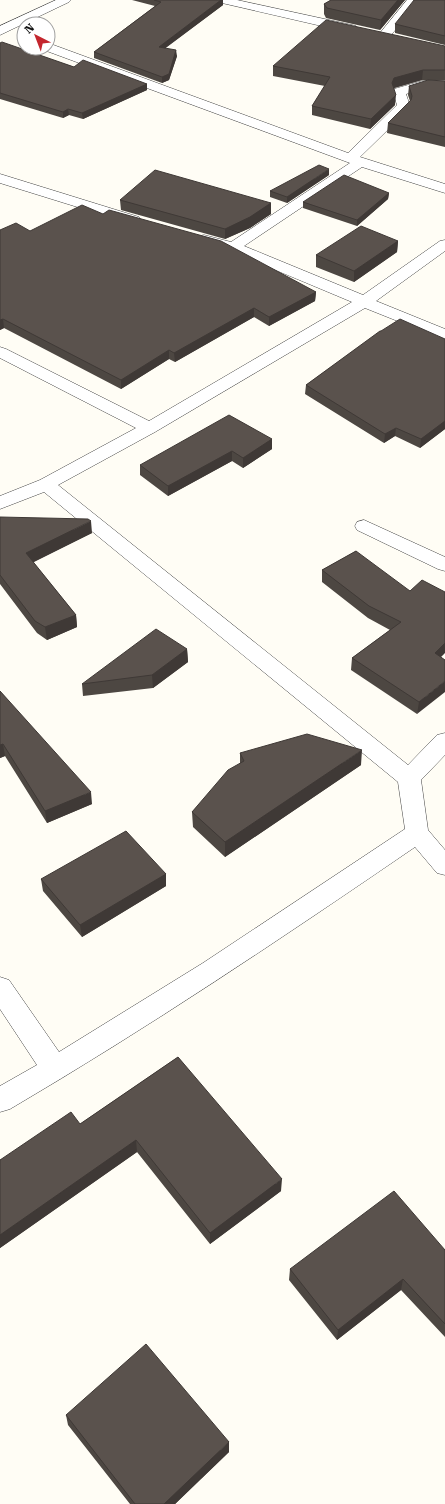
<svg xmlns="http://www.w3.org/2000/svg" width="445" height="1504" font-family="'Roboto Serif',serif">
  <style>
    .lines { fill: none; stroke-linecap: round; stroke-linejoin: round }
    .minor-casing { stroke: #444; stroke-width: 1 }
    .minor { fill: #fff; fill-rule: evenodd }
    .wall { fill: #4d4742 }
    .shaded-wall { fill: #3f3936 }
    .building { fill: #5a524d; stroke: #3f3936 }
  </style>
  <rect width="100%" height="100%" fill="#fffdf5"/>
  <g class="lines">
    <g class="minor-casing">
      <path id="minor" d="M56,0h15l-2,2 -69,33v-9z
        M216,0h21l115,25 4,1 2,3 -2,3 -4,1 -130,-30 -4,-1z
        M407,0h12l-31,39h-8l-2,-3 2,-3z
        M48,43l300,110 49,-48 -4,-13 1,-3 28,-8h23v8l-18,-1 -21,6 4,12 -1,3 -49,48 85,27v9l-83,-26 -118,79 119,49 77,-54 5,-1v11l-69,50 69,28v11l-80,-32 -210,124 -97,53 350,280 29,-30 8,-2v22l-24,25 7,50 17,20v25l-8,-2 -22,-26c-133,91 -267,181 -405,262l-10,3v-26l37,-21 -37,-56v-32l9,3 50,72 144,-89 202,-134 -7,-47 -354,-290 -44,17v-13l40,-16 96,-52 -136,-70v-11l6,2 143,72 203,-119 -124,-52 -29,-8 -2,-3 2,-3 5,-1 27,7 119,-79 -306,-113 -1,-2h5z
        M0,174l139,43 2,3 -2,3 -5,1 -5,-1 -129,-40z
        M364,520l81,37v14l-7,-2 -81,-39 -2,-4 2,-4z"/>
    </g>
    <use href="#minor" class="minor"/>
  </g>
  <path class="wall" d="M132,0h91v5l-58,43 12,8 -8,24 -7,3 -68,-25v-6l61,-46z
    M331,0h74l-25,30 -54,-12 -2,-4v-10z
    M445,0v45l-50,-12v-9z
    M0,43l74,24 73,17v6l-64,29 -14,-4 -6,3 -63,-19z
    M445,46v34h-23l-28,8 1,17 -25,24 -58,-14v-9l13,-20 -52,-10v-10z
    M445,81v66l-58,-14 1,-10 22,-22 -2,-6 1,-9z
    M329,175l-42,28 -17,-6v-6z
    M389,193l-1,6 -31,27 -54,-18v-6z
    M120,200l151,3v11l-21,14 -25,11 -104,-29z
    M103,214l213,78 -1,9 -46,25 -15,-9 -79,45 -6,-3 -48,30 -117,-61 -4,2v-100l30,1z
    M398,241l-1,11 -43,30 -38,-15v-12z
    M381,331l64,8v90l-25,19 -25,-12 -11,7 -79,-49 1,-9z
    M272,439v10l-29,19 -11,-7 -64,35 -28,-21v-10z
    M0,517l92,16 -59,29 43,53 1,12 -30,13 -10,-7 -37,-49z
    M356,551l85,106 -24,57 -66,-44 1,-12 38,-28 -22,-12 -46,-36v-12z
    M187,649l1,13 -35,26 -70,8 -1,-12z
    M0,691l92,113 -45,19 -42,-67 -5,2z
    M240,753l121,12 -136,92 -32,-30 -1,-15 48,-48z
    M166,874v12l-84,51 -39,-46 -2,-12z
    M178,1057l103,134 -71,53 -73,-92 -137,96v-88l80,-36z
    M445,1250v87l-44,-47 -64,50 -48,-60 1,-11z
    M66,1415l163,37 -54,52h-45l-62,-79z"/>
  <path class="shaded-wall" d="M221,0h2v5l-64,48v-6z
    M398,0h7l-25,30 1,-10z
    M176,50l1,6 -8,24 -7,3v-6z
    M423,70l-1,10 -28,8 -2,-5 2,-5z
    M147,84v6l-64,29 -1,-6z
    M396,95l-1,10 -25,24 1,-10z
    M68,109l1,6 -6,3v-6z
    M329,169v6l-42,28v-6z
    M389,193l-1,6 -31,27v-6z
    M271,203v11l-21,14 -25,11v-10z
    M398,241l-1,11 -43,30v-11z
    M316,292l-1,9 -46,25v-9z
    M254,308v9l-79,45 -1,-9z
    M3,319l1,9 -4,2v-10z
    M169,350v9l-48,30v-9z
    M445,421v8l-25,19 1,-9z
    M396,428l-1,8 -11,7 1,-9z
    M272,439v10l-29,19v-10z
    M232,451v10l-64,35v-10z
    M91,521l1,12 -64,32 -2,-12z
    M76,615l1,12 -30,13 -2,-13z
    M445,643v10l-12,12 2,-12z
    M187,649l1,13 -35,26 -1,-13z
    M445,681v11l-28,22 2,-12z
    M3,744l2,12 -5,2v-13z
    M362,750l-1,15 -136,92v-15z
    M91,792l1,12 -45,19 -2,-12z
    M166,874v12l-84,51 -2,-12z
    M136,1140l1,12 -137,96v-13z
    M282,1179l-1,12 -71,53v-11z
    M403,1279l-2,11 -64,50 1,-10z
    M229,1442v10l-54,52h-11z"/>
  <path class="building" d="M154,0h67l-62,47 17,3 -7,24 -7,3 -68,-25 67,-50z
    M331,0h67l-17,20 -54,-12 -3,-4z
    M414,0h31v36l-50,-12z
    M326,20l119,26v24h-22l-29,8 -2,5 4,12 -25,24 -59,-13 18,-29 -57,-11z
    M2,42l72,25 9,-7 64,24 -65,29 -14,-4 -5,3 -63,-19v-50z
    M428,80l17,1v56l-57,-14 23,-23 1,-4 -3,-10z
    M319,165l10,4 -42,28 -17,-6z
    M155,170l116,33 -21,14 -25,12 -105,-29z
    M344,175l45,18 -32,27 -54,-18z
    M82,205l21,9 6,-4 112,31 95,51 -47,25 -15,-9 -80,45 -5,-3 -48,30 -118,-61 -3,1v-90l16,-7 14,8z
    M361,226l37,15 -44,30 -38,-16z
    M400,319l45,20v82l-24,18 -25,-11 -11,6 -79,-49 74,-54h1z
    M229,415l43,24 -29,19 -11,-7 -64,35 -28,-21z
    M0,517l88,2 3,2 -65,32 50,62 -31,12 -10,-6 -35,-46z
    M356,551l54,40 12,-11 23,12v51l-10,10 10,7v21l-26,21 -67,-44 49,-36 -32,-16 -47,-36z
    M156,629l31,20 -35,26 -70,9z
    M0,691l91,101 -46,19 -42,-67 -3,1z
    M307,734l55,16 -137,92 -33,-30 36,-42 16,-9 -4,-8z
    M126,831l40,43 -86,51 -39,-46z
    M178,1057l104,122 -72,54 -74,-93 -136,95v-75l71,-48 9,12z
    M394,1191l51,59v74l-42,-45 -65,51 -48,-61z
    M146,1344l83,98 -65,62h-29l-69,-89z"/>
  <g transform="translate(36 36) rotate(318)"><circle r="19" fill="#ffffff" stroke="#a0a0a0"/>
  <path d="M0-3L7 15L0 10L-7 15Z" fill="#c4262e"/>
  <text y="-6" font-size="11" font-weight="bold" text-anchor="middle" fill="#111111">N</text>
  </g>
</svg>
